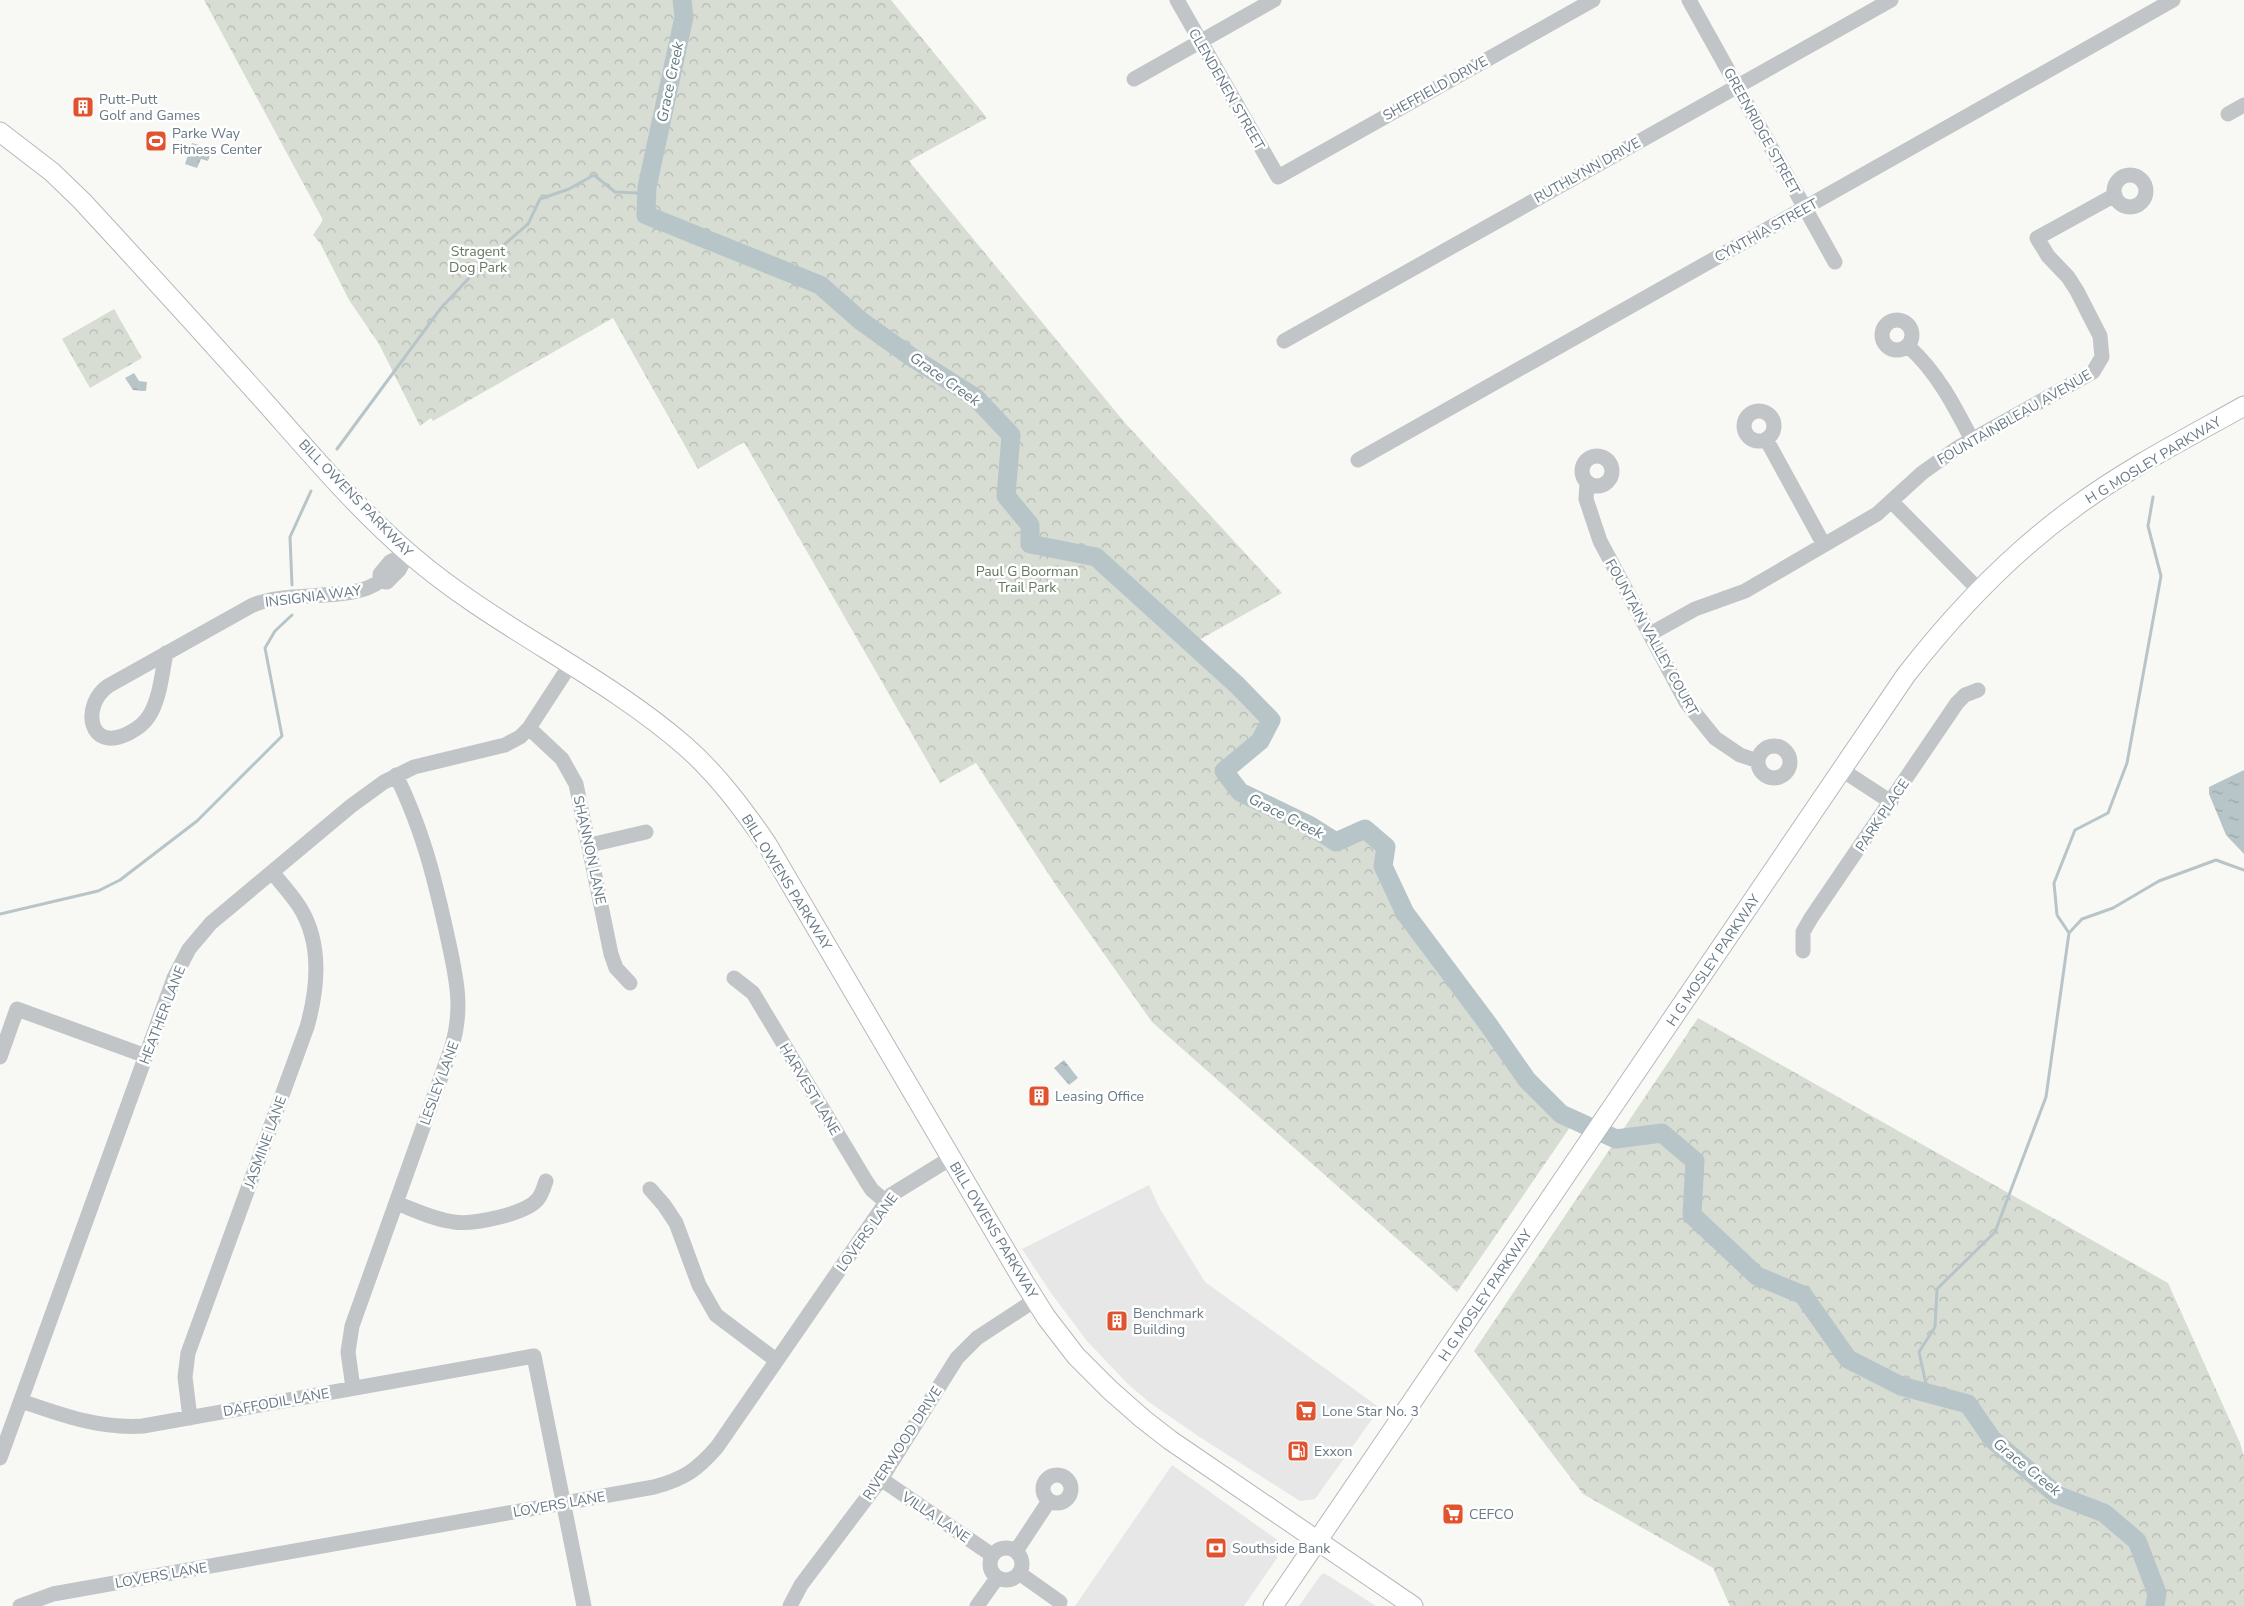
<svg xmlns="http://www.w3.org/2000/svg" width="2244" height="1606" viewBox="0 0 2244 1606" font-family="'Nunito Sans',sans-serif">
  <style>
    .built { fill: #e6e7e6 }
    .forest { fill: url(#forest-crowns) }
    .water { fill: url(#water-ripples) }
    .lines { fill: none; stroke-linecap: round; stroke-linejoin: round }
    .stream { stroke: #b8c5c8; stroke-width: 3 }
    .river { stroke: #b8c5c8; stroke-width: 19 }
    .major-casing { stroke: #b4b9bc; stroke-width: 21 }
    .minor { stroke: #c1c5c8; stroke-width: 15 }
    .major { stroke: #fff; stroke-width: 19 }
    .labels { text-anchor: middle; stroke-width: 5; stroke-linejoin: round; paint-order: stroke }
    .street-label { font-size: 14px; fill: #687985; stroke: #fff }
    .poi-label { font-size: 14px; fill: #687985; stroke: #fff; text-anchor: start }
    .park-label { font-size: 14px; fill: #667862; stroke: #fff }
    .water-label { font-size: 15px; font-style: italic; fill: #637a81; stroke: #fff }
  </style>
  <defs>
    <pattern id="forest-crowns" width="20" height="18" patternUnits="userSpaceOnUse" patternTransform="scale(1.25)"><rect width="20" height="18" fill="#d8ddd4"/><path d="M2 6a3 3 0 1 1 6 0M12 15a3 3 0 1 1 6 0" fill="none" stroke="#b3b8b2"/></pattern>
    <pattern id="water-ripples" width="26" height="14" patternUnits="userSpaceOnUse" patternTransform="scale(1.25)"><rect width="26" height="14" fill="#b8c5c8"/><path d="M2 4q2-2 4 0t4 0M15 11q2-2 4 0t4 0" fill="none" stroke="#99a5a8"/></pattern>
  </defs>
  <rect width="100%" height="100%" fill="#f8f8f5"/>
  <path class="built" d="M1149,1185l11,24 45,73 175,126 -65,91 -15,2 -102,-65 -49,-34 -21,-18 -41,-43 -36,-48 -29,-44z
    M1172,1465l107,76 -2,17 -33,48h-169z
    M1324,1573l52,33h-77l21,-30z"/>
  <path class="forest" d="M204,0h687l96,118 -78,43 217,263 156,169 -90,51 45,41 34,35 -11,21 -35,31 15,20 69,33 27,17 29,-13 21,18 -3,19 22,47 83,111 39,56 34,34 14,6 -118,172 -305,-270 -93,-132 -83,-127 -36,20 -196,-341 -46,27 -85,-151 -180,103 -2,-3 -11,8 -41,-82 -30,-44 -29,-57 -7,-8 10,-15z
    M114,309l28,49 -52,30 -28,-49z
    M1698,1018l470,265 72,160 4,13v150h-514l-17,-38 -130,-74 -109,-143z"/>
  <path class="water" d="M192,143l20,6 -4,12 -7,-2 -4,9 -12,-4z
    M134,373l5,8 8,1 -1,9 -13,-1 -8,-12z
    M2244,770v84l-18,-19 -17,-41v-7z
    M1064,1060l14,18 -9,7 -15,-17z"/>
  <g class="lines">
    <path class="stream" d="M337,449l104,-141 42,-45 45,-39 12,-25 29,-10 25,-14 21,17 22,1 10,11
      M292,585l-2,-48 21,-46
      M0,914l98,-23 22,-11 77,-59 85,-85 -17,-88 10,-17 17,-16
      M2069,933l13,-14 31,-11 46,-27 57,-21 28,10
      M1928,1393l-9,-41 16,-25 2,-38 58,-57 51,-135 23,-164 -12,-18 -3,-32 21,-53 33,-17 19,-50 34,-187 -13,-50 5,-29"/>
    <path class="river" d="M682,0l2,17 -37,170 -1,28 174,70 41,36 49,35 66,42 35,37 -5,61 24,29v19l66,13 141,128 34,35 -11,21 -36,30 16,21 69,33 27,17 29,-13 21,18 -3,19 22,47 83,111 39,56 34,34 55,25 46,-6 33,28 -3,54 65,61 46,19 45,64 53,27 67,18 24,35 65,56 47,18 33,28 20,52 -2,13"/>
    <g class="major-casing">
      <path id="major" d="M0,132l52,40 30,29c61,66 122,133 182,200 47,53 94,109 148,155 84,72 189,117 273,190 32,28 58,63 82,98l257,438 22,35 30,39 34,34 33,29 27,21 243,166
        M1273,1606l633,-931c49,-63 104,-121 169,-168 53,-39 112,-69 169,-101"/>
    </g>
    <path class="minor" d="M1177,0l101,177 315,-177
      M1689,0l146,262
      M1134,79l140,-79
      M2228,114l16,-9
      M2114 191a16 16 0 1 1 32 0a16 16 0 1 1-32 0Z
      M1882 335a15 15 0 1 1 30 0a15 15 0 1 1-30 0Z
      M1284,341l607,-341
      M1908,346c29,26 46,59 64,94
      M1744 426a15 15 0 1 1 30 0a15 15 0 1 1-30 0Z
      M1766,439l58,106
      M1582 471a15 15 0 1 1 30 0a15 15 0 1 1-30 0Z
      M1358,460l815,-460
      M1587,483l-1,16 14,42 86,161 29,36 25,17 18,6
      M1892,502l87,88
      M408,553l-9,17 -12,12 -7,-1v-7l10,-12z
      M1650,634l45,-25 50,-18 132,-77 45,-41 35,-25 136,-76 9,-15 -2,-21 -23,-45 -9,-14 -20,-21 -11,-18 78,-43
      M166,653c-4,20 -6,46 -17,63 -5,8 -12,13 -20,17 -41,21 -48,-28 -21,-47l143,-80c35,-17 102,-3 129,-25
      M529,728l33,31 14,25 35,170 5,14 14,15
      M1758 762a16 16 0 1 1 32 0a16 16 0 1 1-32 0Z
      M1842,770l49,32
      M590,845l56,-13
      M1803,951v-19l8,-14 146,-215 8,-8 13,-5
      M734,978l19,15 113,188 6,9 14,12
      M0,1057l17,-48 129,47
      M650,1189l14,16 12,18 23,62 17,30 60,45
      M396,1203c19,7 39,17 58,19 19,3 72,-8 84,-23 4,-5 6,-12 8,-18
      M353,1388l-5,-36 4,-26 99,-277c14,-43 4,-76 -5,-119 -13,-58 -24,-101 -50,-155
      M21,1401c41,14 78,28 122,25l391,-70 50,250
      M190,1418l-5,-41 3,-24 119,-326c11,-39 15,-85 -8,-121 -8,-12 -18,-23 -27,-34
      M0,1458l174,-480 15,-29 22,-26 140,-117 33,-24 30,-15 91,-22 15,-8 9,-9 41,-63
      M1043 1489a14 14 0 1 1 28 0a14 14 0 1 1-28 0Z
      M881,1479l111,76
      M990 1564a16 16 0 1 1 32 0a16 16 0 1 1-32 0Z
      M1016,1551l33,-50
      M1019,1573l41,29
      M20,1606l33,-12 601,-107c30,-8 43,-17 63,-40l174,-252 60,-37
      M790,1606l11,-21 80,-106 76,-121 20,-20 58,-38
      M977,1606l20,-28"/>
    <use href="#major" class="major"/>
  </g>
  <defs>
    <g id="building-square" transform="scale(1.125)"><rect x="-9" y="-9" width="18" height="18" rx="4" fill="#df532e" stroke="#fff"/><path d="M-4-6H4V6H1V3H-1V6H-4ZM-2.5-4.3h1.7v1.8h-1.7ZM.8-4.3h1.7v1.8H.8ZM-2.5-1h1.7V.8h-1.7ZM.8-1h1.7V.8H.8Z" fill="#fff"/></g>
    <g id="stadium-square" transform="scale(1.125)"><rect x="-9" y="-9" width="18" height="18" rx="4" fill="#df532e" stroke="#fff"/><path d="M0-5a6.5 5 0 1 0 0 10a6.5 5 0 1 0 0-10ZM-3.5-1.8h7v3.6h-7Z" fill="#fff"/></g>
    <g id="supermarket-square" transform="scale(1.125)"><rect x="-9" y="-9" width="18" height="18" rx="4" fill="#df532e" stroke="#fff"/><path d="M-6-5.5h2.5l.6 2H6L4.5 2H-2.5L-4.4-4H-6ZM-1.5 3.2a1.3 1.3 0 1 0 .1 0ZM3 3.2a1.3 1.3 0 1 0 .1 0Z" fill="#fff"/></g>
    <g id="fuel-square" transform="scale(1.125)"><rect x="-9" y="-9" width="18" height="18" rx="4" fill="#df532e" stroke="#fff"/><path d="M-5.5-6h7V0h2V4h1.3V-2.5L3-4.5l.8-.8L6-3V5H2.5V1h-1V6h-7ZM-4.2-4.7v3.2H.2V-4.7Z" fill="#fff"/></g>
    <g id="bank-square" transform="scale(1.125)"><rect x="-9" y="-9" width="18" height="18" rx="4" fill="#df532e" stroke="#fff"/><path d="M-6-4H6V4H-6ZM0-2.3a2.3 2.3 0 1 0 0 4.6a2.3 2.3 0 1 0 0-4.6Z" fill="#fff"/></g>
  </defs>
  <g fill-rule="evenodd">
    <use href="#building-square" x="83" y="107"/>
    <use href="#stadium-square" x="156" y="141"/>
    <use href="#building-square" x="1039" y="1096"/>
    <use href="#building-square" x="1117" y="1321"/>
    <use href="#supermarket-square" x="1306" y="1411"/>
    <use href="#fuel-square" x="1298" y="1451"/>
    <use href="#supermarket-square" x="1453" y="1514"/>
    <use href="#bank-square" x="1216" y="1548"/>
  </g>
  <g class="labels">
    <g class="street-label">
      <text transform="translate(1435 88) rotate(-29)" y="5">SHEFFIELD DRIVE</text>
      <text transform="translate(1227 89) rotate(60)" y="5">CLENDENEN STREET</text>
      <text transform="translate(1762 131) rotate(61)" y="5">GREENRIDGE STREET</text>
      <text transform="translate(1587 170) rotate(-29)" y="5">RUTHLYNN DRIVE</text>
      <text transform="translate(1766 230) rotate(-29)" y="5">CYNTHIA STREET</text>
      <text transform="translate(2014 417) rotate(-30)" y="5">FOUNTAINBLEAU AVENUE</text>
      <text transform="translate(2153 460) rotate(-31)" y="5">H G MOSLEY PARKWAY</text>
      <text transform="translate(356 498) rotate(46)" y="5">BILL OWENS PARKWAY</text>
      <text transform="translate(313 596) rotate(-7)" y="5">INSIGNIA WAY</text>
      <text transform="translate(1652 637) rotate(61)" y="5">FOUNTAIN VALLEY COURT</text>
      <text transform="translate(1882 815) rotate(-56)" y="5">PARK PLACE</text>
      <text transform="translate(590 850) rotate(78)" y="5">SHANNON LANE</text>
      <text transform="translate(787 882) rotate(58)" y="5">BILL OWENS PARKWAY</text>
      <text transform="translate(1713 960) rotate(-56)" y="5">H G MOSLEY PARKWAY</text>
      <text transform="translate(162 1015) rotate(-69)" y="5">HEATHER LANE</text>
      <text transform="translate(439 1083) rotate(-70)" y="5">LESLEY LANE</text>
      <text transform="translate(810 1089) rotate(59)" y="5">HARVEST LANE</text>
      <text transform="translate(265 1142) rotate(-70)" y="5">JASMINE LANE</text>
      <text transform="translate(994 1230) rotate(59)" y="5">BILL OWENS PARKWAY</text>
      <text transform="translate(867 1232) rotate(-54)" y="5">LOVERS LANE</text>
      <text transform="translate(1485 1295) rotate(-56)" y="5">H G MOSLEY PARKWAY</text>
      <text transform="translate(276 1402) rotate(-10)" y="5">DAFFODIL LANE</text>
      <text transform="translate(902 1443) rotate(-57)" y="5">RIVERWOOD DRIVE</text>
      <text transform="translate(559 1504) rotate(-10)" y="5">LOVERS LANE</text>
      <text transform="translate(936 1517) rotate(34)" y="5">VILLA LANE</text>
      <text transform="translate(161 1575) rotate(-10)" y="5">LOVERS LANE</text>
    </g>
    <g class="poi-label">
      <text x="99" y="104">Putt-Putt<tspan x="99" dy="16">Golf and Games</tspan></text>
      <text x="172" y="138">Parke Way<tspan x="172" dy="16">Fitness Center</tspan></text>
      <text x="1055" y="1101">Leasing Office</text>
      <text x="1133" y="1318">Benchmark<tspan x="1133" dy="16">Building</tspan></text>
      <text x="1322" y="1416">Lone Star No. 3</text>
      <text x="1314" y="1456">Exxon</text>
      <text x="1469" y="1519">CEFCO</text>
      <text x="1232" y="1553">Southside Bank</text>
    </g>
    <g class="park-label">
      <text x="478" y="256">Stragent<tspan x="478" dy="16">Dog Park</tspan></text>
      <text x="1027" y="576">Paul G Boorman<tspan x="1027" dy="16">Trail Park</tspan></text>
    </g>
    <g class="water-label">
      <text transform="translate(670 82) rotate(-78)" y="5">Grace Creek</text>
      <text transform="translate(945 379) rotate(35)" y="5">Grace Creek</text>
      <text transform="translate(1286 816) rotate(27)" y="5">Grace Creek</text>
      <text transform="translate(2027 1467) rotate(39)" y="5">Grace Creek</text>
    </g>
  </g>
</svg>
